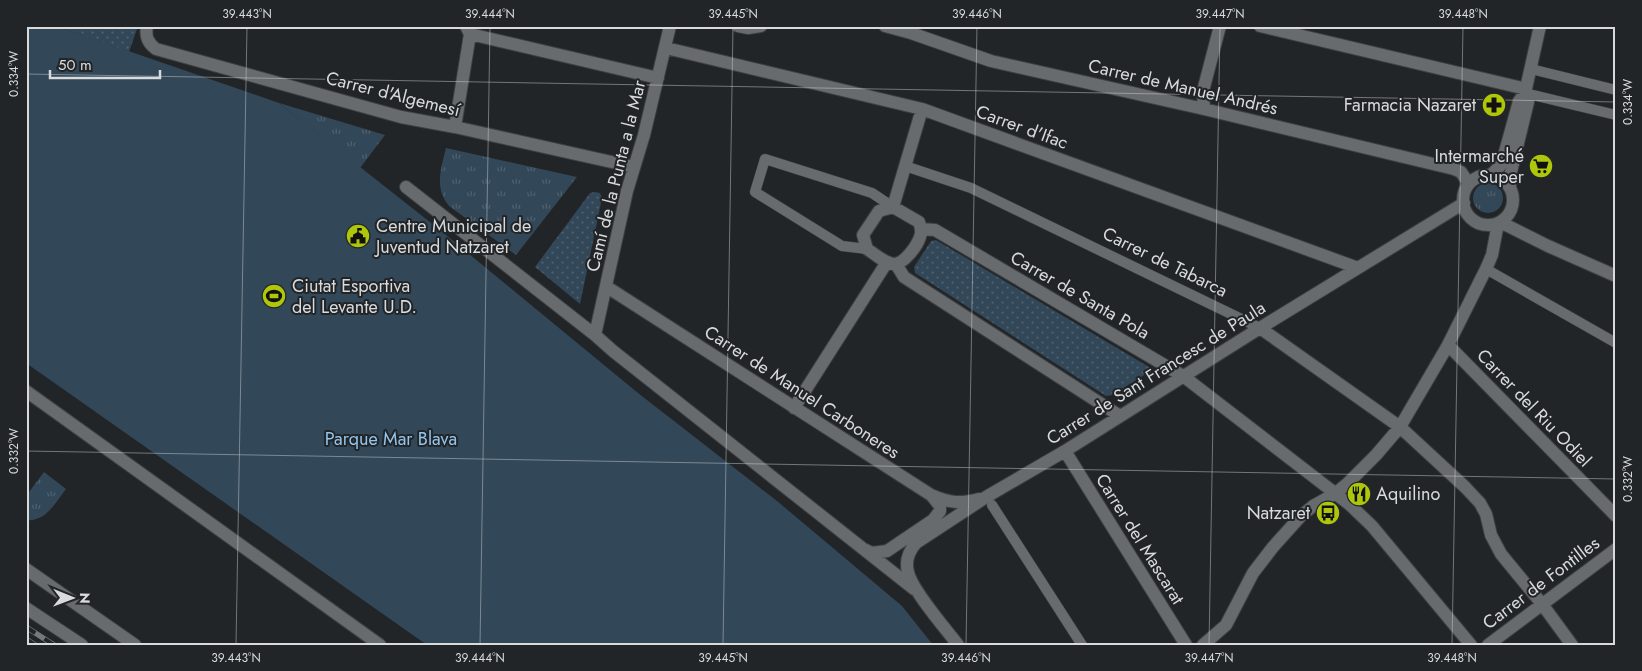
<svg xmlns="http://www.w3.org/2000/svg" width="1642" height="671" viewBox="0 0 1642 671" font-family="Jost,sans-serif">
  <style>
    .grass { fill: url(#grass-tufts) }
    .park { fill: url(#park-dots) }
    .pitch { fill: #324758 }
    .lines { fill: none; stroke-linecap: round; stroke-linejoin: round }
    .pedestrian-casing { stroke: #3d3f41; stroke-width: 11 }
    .minor-casing { stroke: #3d3f41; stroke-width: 14 }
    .pedestrian { stroke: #686b6d; stroke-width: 10 }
    .minor { stroke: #686b6d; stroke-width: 12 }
    .rail-casing { stroke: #76797b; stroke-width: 5.5 }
    .rail { stroke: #222527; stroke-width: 4; stroke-dasharray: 11; stroke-linecap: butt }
    .ticks { fill: none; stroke: #d8dadc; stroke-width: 1; stroke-opacity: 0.45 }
    .labels { text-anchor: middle; stroke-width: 4; stroke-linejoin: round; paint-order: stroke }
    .street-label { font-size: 18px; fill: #d8dadc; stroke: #222527 }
    .poi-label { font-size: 18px; fill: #d8dadc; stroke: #222527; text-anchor: end }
    .park-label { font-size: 18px; fill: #93c5ed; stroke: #222527 }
    .neatline { fill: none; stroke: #d8dadc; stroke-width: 2 }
    .ticks-label { font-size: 12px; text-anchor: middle; fill: #d8dadc }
  </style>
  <defs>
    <pattern id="grass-tufts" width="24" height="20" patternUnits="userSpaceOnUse" patternTransform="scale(1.25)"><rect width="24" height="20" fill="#324758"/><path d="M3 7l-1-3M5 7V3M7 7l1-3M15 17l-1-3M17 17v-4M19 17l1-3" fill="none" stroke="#4f616f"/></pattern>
    <pattern id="park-dots" width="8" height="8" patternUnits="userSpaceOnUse" patternTransform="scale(1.25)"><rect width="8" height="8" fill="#324758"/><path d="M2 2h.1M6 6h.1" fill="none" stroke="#4f616f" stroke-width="1.8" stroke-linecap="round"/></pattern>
  </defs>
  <rect width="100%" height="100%" fill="#222527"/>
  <path class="grass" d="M279,103l106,32 -25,33z
    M446,148l131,29 -61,78 -67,-49c-15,-18 -8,-37 -3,-58z
    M1473 198a15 15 0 1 1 30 0a15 15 0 1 1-30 0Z
    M44,472l22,17c-11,14 -20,33 -40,31v-24z"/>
  <path class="park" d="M56,26h82l-9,26z
    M595,192l5,1 2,5 -22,106 -45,-37 55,-74z
    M936,240l213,127v5l-37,23 -6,1 -191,-123 -1,-6 17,-26z"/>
  <path class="pitch" d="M26,26h30l223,77 161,127 198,163 139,108 125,105 31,39h-506l-401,-282z"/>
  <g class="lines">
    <g class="pedestrian-casing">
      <path id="pedestrian" d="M1531,69l85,21
        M1525,93l91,22
        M905,166l66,22 289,140
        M867,249l-25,-3 -87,-54 10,-33 107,34 21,14
        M1486,269l130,74
        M992,505l90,140"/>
    </g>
    <g class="minor-casing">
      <path id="minor" d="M147,26c-2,11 1,17 9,23l245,68 54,10 179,40
        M738,26l10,2 13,-2
        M885,26l26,7 80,28 213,48 250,60 7,3 8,12
        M1260,26l266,63
        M470,34l188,44
        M666,48l256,61 436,159
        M1204,109l-1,-18 17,-65
        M455,127l15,-93 -4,-8
        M1492,174l8,-8 3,-7 16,-58 6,-8 15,-67
        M1463 200a25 25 0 1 1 50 0a25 25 0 1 1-50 0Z
        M1510,186v-10l18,-74 -3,-9
        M406,187l189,148 18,16 301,238
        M893,207l26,15c2,5 3,10 1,15 -3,9 -16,27 -26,27 -10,-1 -19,-10 -27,-15l-4,-14 16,-24z
        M893,207l29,-98
        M1500,222l48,24 68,30
        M921,229l14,1 248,146 166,128 23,22 99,119
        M896,264l8,13 216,139
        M607,287l324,208c18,8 30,9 48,4
        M1260,328l140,99 65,60 15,16 6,11 5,21 10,19 41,50 30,41
        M595,335l32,-144 17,-56 26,-109
        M1448,345l168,171
        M26,391l354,254
        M794,408l93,-146
        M1065,451l121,194
        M866,550l6,3 15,-2 46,-31 7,-9v-5l-8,-10
        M26,569l109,76
        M26,608l56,37
        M958,645c-13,-17 -46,-55 -50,-73 -3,-11 1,-21 8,-29l70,-46 79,-46 195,-123 204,-125
        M1203,645l23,-20 27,-52 20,-26 27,-30 13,-11 23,-13 11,-9 29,-29 24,-28 48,-82 38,-76 6,-14 6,-32
        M1488,645l128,-96"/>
    </g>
    <use href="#pedestrian" class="pedestrian"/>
    <use href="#minor" class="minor"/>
    <g class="rail-casing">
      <path id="rail" d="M26,627l28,18
        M26,639l9,6"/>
    </g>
    <use href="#rail" class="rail"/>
  </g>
  <path class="ticks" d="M26,74l1590,28M26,451l1590,28M236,645l11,-619M480,645l10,-619M723,645l10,-619M966,645l11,-619M1209,645l11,-619M1452,645l11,-619"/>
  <defs>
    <g id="pharmacy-disc" transform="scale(1.25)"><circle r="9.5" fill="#aec60b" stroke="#222527"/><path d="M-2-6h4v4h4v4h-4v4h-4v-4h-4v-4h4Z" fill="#111"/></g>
    <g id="supermarket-disc" transform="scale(1.25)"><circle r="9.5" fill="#aec60b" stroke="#222527"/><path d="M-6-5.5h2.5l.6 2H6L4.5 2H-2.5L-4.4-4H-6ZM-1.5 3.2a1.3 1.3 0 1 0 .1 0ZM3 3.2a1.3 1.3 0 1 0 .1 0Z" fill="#111"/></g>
    <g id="civic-disc" transform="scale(1.25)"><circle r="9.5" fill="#aec60b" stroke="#222527"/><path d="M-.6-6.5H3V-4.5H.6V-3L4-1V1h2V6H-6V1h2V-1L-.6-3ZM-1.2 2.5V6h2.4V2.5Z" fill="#111"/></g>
    <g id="stadium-disc" transform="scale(1.25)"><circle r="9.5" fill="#aec60b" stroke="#222527"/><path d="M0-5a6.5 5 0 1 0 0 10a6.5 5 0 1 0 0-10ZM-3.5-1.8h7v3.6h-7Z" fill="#111"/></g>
    <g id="restaurant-disc" transform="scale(1.25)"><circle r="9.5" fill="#aec60b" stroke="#222527"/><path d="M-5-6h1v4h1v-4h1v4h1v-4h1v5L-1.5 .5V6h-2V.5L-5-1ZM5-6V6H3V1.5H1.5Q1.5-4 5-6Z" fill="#111"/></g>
    <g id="bus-disc" transform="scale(1.25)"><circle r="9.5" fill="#aec60b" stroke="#222527"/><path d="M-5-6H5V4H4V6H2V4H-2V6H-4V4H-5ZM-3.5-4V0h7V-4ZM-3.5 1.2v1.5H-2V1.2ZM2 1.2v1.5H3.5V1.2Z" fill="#111"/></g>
  </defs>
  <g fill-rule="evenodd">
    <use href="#pharmacy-disc" x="1494" y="105"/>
    <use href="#supermarket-disc" x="1541" y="166"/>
    <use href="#civic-disc" x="358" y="236"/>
    <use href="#stadium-disc" x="274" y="296"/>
    <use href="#restaurant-disc" x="1359" y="494"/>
    <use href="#bus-disc" x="1328" y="513"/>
  </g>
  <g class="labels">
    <g class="street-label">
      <text transform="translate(1183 87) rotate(13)" y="6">Carrer de Manuel Andrés</text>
      <text transform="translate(393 94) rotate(14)" y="6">Carrer d'Algemesí</text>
      <text transform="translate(1022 127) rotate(20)" y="6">Carrer d'Ifac</text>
      <text transform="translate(616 176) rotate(-76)" y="6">Camí de la Punta a la Mar</text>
      <text transform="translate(1165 262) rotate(26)" y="6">Carrer de Tabarca</text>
      <text transform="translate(1080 295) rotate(30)" y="6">Carrer de Santa Pola</text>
      <text transform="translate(1156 373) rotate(-32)" y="6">Carrer de Sant Francesc de Paula</text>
      <text transform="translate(802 392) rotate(33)" y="6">Carrer de Manuel Carboneres</text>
      <text transform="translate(1534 408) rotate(46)" y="6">Carrer del Riu Odiel</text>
      <text transform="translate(1140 539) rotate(58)" y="6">Carrer del Mascarat</text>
      <text transform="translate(1541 583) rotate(-37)" y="6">Carrer de Fontilles</text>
    </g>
    <g class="poi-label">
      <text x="1476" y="111">Farmacia Nazaret</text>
      <text x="1524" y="162">Intermarché<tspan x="1524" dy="21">Super</tspan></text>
      <text x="376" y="232" text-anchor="start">Centre Municipal de<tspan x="376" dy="21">Juventud Natzaret</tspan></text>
      <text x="292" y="292" text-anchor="start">Ciutat Esportiva<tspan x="292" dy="21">del Levante U.D.</tspan></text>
      <text x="1376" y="500" text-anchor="start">Aquilino</text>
      <text x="1310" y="519">Natzaret</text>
    </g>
    <g class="park-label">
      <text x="391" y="445">Parque Mar Blava</text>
    </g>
  </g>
  <rect width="1642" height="671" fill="none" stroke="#222527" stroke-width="55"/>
  <g transform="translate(72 598) rotate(91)" stroke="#222527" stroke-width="4" paint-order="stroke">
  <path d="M0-4L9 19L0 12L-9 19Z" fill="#d8dadc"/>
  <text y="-8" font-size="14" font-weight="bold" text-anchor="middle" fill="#d8dadc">N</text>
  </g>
  <path d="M50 70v8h110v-8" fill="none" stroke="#d8dadc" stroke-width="2.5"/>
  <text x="58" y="70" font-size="15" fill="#d8dadc" stroke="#222527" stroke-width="4" paint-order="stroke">50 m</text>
  <rect x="28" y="28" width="1586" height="616" class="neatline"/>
  <g class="ticks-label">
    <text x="247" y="18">39.443°N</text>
    <text x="490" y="18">39.444°N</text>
    <text x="733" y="18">39.445°N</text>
    <text x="977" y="18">39.446°N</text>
    <text x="1220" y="18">39.447°N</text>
    <text x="1463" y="18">39.448°N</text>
    <text transform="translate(14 74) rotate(-90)" y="4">0.334°W</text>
    <text transform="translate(1628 102) rotate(-90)" y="4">0.334°W</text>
    <text transform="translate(14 451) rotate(-90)" y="4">0.332°W</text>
    <text transform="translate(1628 479) rotate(-90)" y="4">0.332°W</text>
    <text x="236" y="662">39.443°N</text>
    <text x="480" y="662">39.444°N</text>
    <text x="723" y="662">39.445°N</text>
    <text x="966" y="662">39.446°N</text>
    <text x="1209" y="662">39.447°N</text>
    <text x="1452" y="662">39.448°N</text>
  </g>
</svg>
